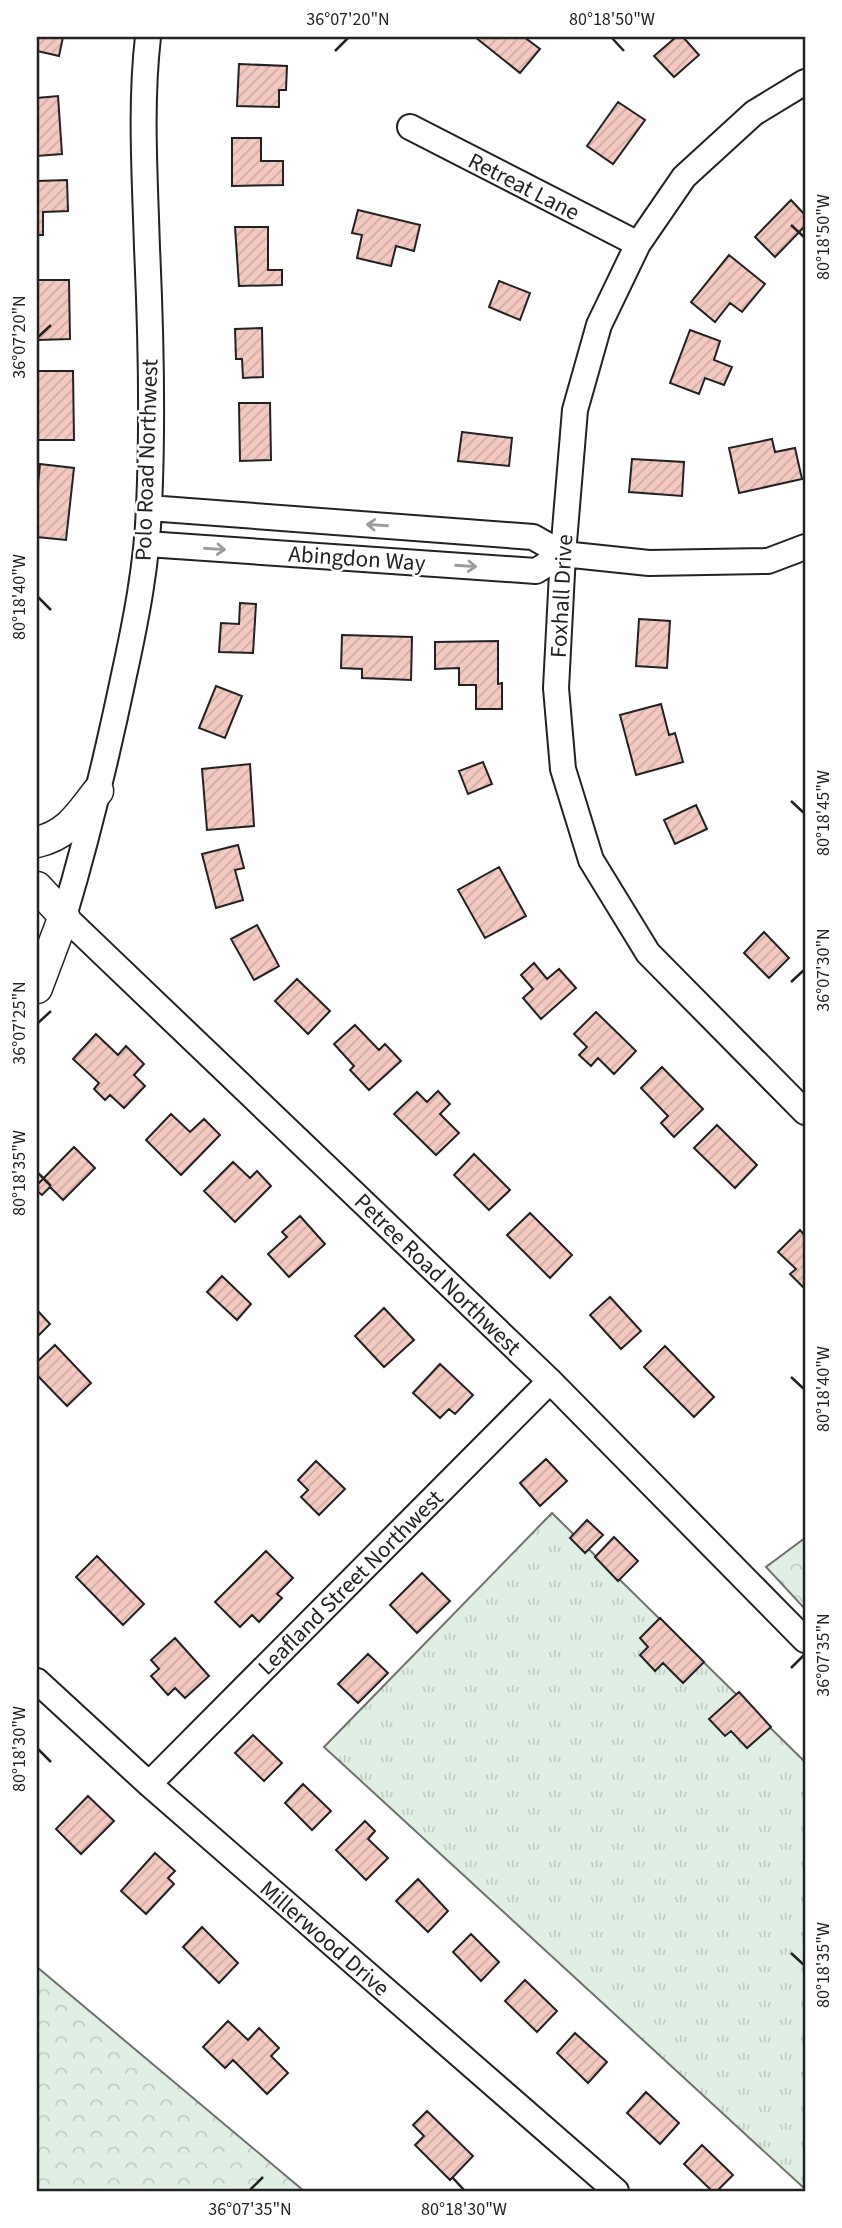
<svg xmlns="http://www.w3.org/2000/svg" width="842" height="2228" viewBox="0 0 842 2228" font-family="'Source Sans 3',sans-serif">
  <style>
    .grass { fill: url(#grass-tufts); stroke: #6f6f6f; stroke-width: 2 }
    .forest { fill: url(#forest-crowns); stroke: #6f6f6f; stroke-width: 2 }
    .building { fill: url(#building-hatch); stroke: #222; stroke-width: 2 }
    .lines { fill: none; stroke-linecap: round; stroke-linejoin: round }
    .minor-casing { stroke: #222; stroke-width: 28 }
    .major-casing { stroke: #222; stroke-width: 33 }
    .minor { stroke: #fff; stroke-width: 24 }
    .major { stroke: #fff; stroke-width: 30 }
    .oneway { stroke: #9c9c9c }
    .ticks { fill: none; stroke: #222; stroke-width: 2.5 }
    .labels { text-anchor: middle; stroke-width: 5; stroke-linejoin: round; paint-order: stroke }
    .street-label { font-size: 23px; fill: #222; stroke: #fff }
    .neatline { fill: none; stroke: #222; stroke-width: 2.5 }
    .ticks-label { font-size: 18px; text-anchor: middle; fill: #222 }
  </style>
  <defs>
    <pattern id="grass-tufts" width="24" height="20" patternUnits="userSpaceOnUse" patternTransform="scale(1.75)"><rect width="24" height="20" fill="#e0efe3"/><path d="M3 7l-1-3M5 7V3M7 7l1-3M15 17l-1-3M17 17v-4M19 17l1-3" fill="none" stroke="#c0cdc2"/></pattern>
    <pattern id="forest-crowns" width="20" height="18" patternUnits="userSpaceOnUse" patternTransform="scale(1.75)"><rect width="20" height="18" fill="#e0efe3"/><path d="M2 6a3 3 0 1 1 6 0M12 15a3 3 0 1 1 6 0" fill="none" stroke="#c0cdc2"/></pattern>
    <pattern id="building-hatch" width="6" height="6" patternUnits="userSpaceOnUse" patternTransform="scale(1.75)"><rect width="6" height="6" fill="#f3c9c0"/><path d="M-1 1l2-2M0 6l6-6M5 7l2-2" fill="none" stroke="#d0aca5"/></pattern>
  </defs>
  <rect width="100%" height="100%" fill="#fff"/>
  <path class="grass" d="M552,1513l253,249v427l-481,-442z"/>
  <path class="forest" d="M805,1538v71l-39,-42z
    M37,1967l267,224h-267z"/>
  <path class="building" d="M37,37h26l-4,19 -22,-5z
    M475,37h49l16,12 -20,24z
    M676,37h7l16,18 -25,22 -20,-21z
    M239,64l48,2 -1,24h-7v17l-42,-1z
    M58,96l4,58 -25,2v-58z
    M618,102l27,18 -32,44 -26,-18z
    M232,138h29v23h22v24l-51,1z
    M67,180l1,31 -25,1v23h-6v-54z
    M791,200l14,15v11l-30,31 -20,-20z
    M358,210l62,15 -6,26 -18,-5 -5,20 -34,-8 5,-23 -10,-2z
    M235,227h33v43h14v15l-43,1z
    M729,255l36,29 -23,28 -12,-9 -15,19 -24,-20z
    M37,280h32l1,59 -32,1z
    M499,281l31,12 -10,27 -31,-13z
    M262,328l1,49 -20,1 -1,-19h-6l-1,-30z
    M690,330l30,11 -6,19 18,7 -8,18 -19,-7 -6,16 -29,-11z
    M37,371h36l1,69h-37z
    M239,403h31l1,57 -31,1z
    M462,432l50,6 -3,28 -51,-5z
    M772,439l3,13 20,-4 7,31 -63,14 -10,-45z
    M632,459l52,3 -2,34 -53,-4z
    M40,464l34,4 -8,72 -29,-3v-42z
    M240,603l16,1 -3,49 -34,-1 2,-29 18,1z
    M639,619l31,2 -3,47 -31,-2z
    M342,635l70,2 -1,43 -49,-2v-9l-21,-1z
    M498,641v43l4,-1v26h-26v-24h-17v-17l-24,1v-27z
    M216,686l26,10 -17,42 -26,-10z
    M661,704l8,31 6,-2 8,29 -47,13 -16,-60z
    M483,762l9,22 -24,10 -9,-23z
    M250,764l4,62 -47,4 -5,-61z
    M696,805l11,24 -32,15 -11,-24z
    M238,845l6,23 -9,2 8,30 -27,8 -14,-54z
    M499,867l27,49 -41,22 -27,-48z
    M257,925l22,41 -25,14 -23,-41z
    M764,932l25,26 -20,20 -25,-25z
    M534,963l13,16 12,-10 17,19 -35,31 -18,-21 10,-9 -12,-14z
    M297,979l33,32 -22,23 -33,-33z
    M596,1012l40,39 -22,23 -16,-16 -7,8 -12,-11 8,-8 -13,-13z
    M355,1025l24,25 6,-6 16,17 -32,29 -19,-20 4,-4 -20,-22z
    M96,1034l22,21 8,-9 18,18 -10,11 11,11 -21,22 -14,-13 -5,5 -11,-11 5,-6 -26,-24z
    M662,1067l41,42 -29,28 -13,-14 7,-7 -27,-28z
    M438,1091l12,13 -10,10 19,19 -23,22 -42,-41 23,-22 10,10z
    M171,1114l19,18 14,-13 16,16 -39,40 -35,-35z
    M717,1125l40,40 -22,23 -41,-40z
    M74,1147l21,21 -32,32 -13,-13 -8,8 -5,-4v-6z
    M474,1154l36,36 -21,20 -35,-35z
    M233,1162l17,16 7,-7 14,15 -36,36 -31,-31z
    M530,1213l42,42 -22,23 -43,-43z
    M300,1216l25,28 -36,33 -21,-23 19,-17 -5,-5z
    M800,1230l5,6v53l-15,-15 6,-5 -18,-17z
    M222,1276l29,28 -14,16 -30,-28z
    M610,1297l31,34 -20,18 -31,-34z
    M384,1308l30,32 -30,27 -29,-31z
    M37,1310l13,14 -13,13z
    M55,1345l36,38 -24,23 -30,-31v-13z
    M665,1346l49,51 -20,20 -50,-50z
    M440,1364l33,31 -18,19 -6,-5 -9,9 -27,-25z
    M546,1459l21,22 -27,25 -20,-23z
    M316,1461l29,28 -26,26 -18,-18 7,-7 -10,-10z
    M587,1520l16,15 -18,18 -15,-15z
    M614,1537l24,24 -20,20 -23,-24z
    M266,1551l27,27 -16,16 5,4 -23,24 -7,-7 -12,12 -25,-25z
    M97,1556l47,48 -21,21 -47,-48z
    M422,1573l28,28 -33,32 -27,-28z
    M660,1618l44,44 -21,21 -20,-20 -8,8 -15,-16 8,-8 -8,-9z
    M175,1638l34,38 -24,22 -10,-10 -7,7 -17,-19 8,-7 -8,-9z
    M368,1654l20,19 -30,30 -20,-19z
    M739,1692l32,35 -24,21 -16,-17 -6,5 -16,-17z
    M253,1735l29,28 -18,18 -29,-28z
    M303,1784l28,27 -19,19 -27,-27z
    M88,1796l26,25 -33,33 -25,-25z
    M365,1821l10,10 -7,8 20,19 -22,22 -30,-30z
    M155,1853l20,18 -7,7 6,6 -28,30 -25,-23z
    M418,1879l30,32 -20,21 -32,-31z
    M202,1927l36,36 -19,20 -36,-36z
    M471,1934l28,28 -18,19 -28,-29z
    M525,1980l32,31 -20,21 -32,-31z
    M228,2021l20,19 11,-12 20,20 -8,8 17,17 -21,21 -34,-34 -8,8 -22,-21z
    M575,2033l32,29 -19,21 -31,-30z
    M646,2092l33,31 -19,21 -33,-31z
    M427,2111l46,45 -23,24 -35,-35 9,-9 -11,-11z
    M702,2145l31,30 -16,16h-5l-28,-27z"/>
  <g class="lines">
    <g class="minor-casing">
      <path id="minor" d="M148,37c-8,69 -3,141 -1,211 4,86 6,173 2,259 -2,57 -13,113 -25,168 -17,81 -36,161 -60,241l486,465 255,259
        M805,82l-51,31 -70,64 -46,67 -39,81 -24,85 -12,144 -7,134 7,81 28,91 57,93 157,159
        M410,127l228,117
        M149,508l384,29 30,17 86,9 119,-2 37,-14
        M147,544l389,27 27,-17
        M37,1681l112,103 467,407
        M149,1784l401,-403"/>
    </g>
    <g class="major-casing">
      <path id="major" d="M37,842c31,-7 42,-27 61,-51
        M37,887l27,29 -27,72"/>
    </g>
    <use href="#minor" class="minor"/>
    <use href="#major" class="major"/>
  </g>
  <defs><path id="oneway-shaft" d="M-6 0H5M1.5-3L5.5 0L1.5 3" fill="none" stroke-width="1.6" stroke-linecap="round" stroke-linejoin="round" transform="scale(1.75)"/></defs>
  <g class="oneway">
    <use href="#oneway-shaft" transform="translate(377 525) rotate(-176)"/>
    <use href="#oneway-shaft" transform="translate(215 549) rotate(4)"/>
    <use href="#oneway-shaft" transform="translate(466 566) rotate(4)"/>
  </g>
  <path class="ticks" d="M612,38l12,13M335,51l13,-13M791,225l13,12M38,337l13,-12M38,597l13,13M791,801l13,12M791,982l13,-12M38,1023l13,-12M38,1173l13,13M791,1377l13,12M791,1668l13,-13M38,1749l13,13M791,1953l13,12M452,2177l12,13M250,2190l13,-13"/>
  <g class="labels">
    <g class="street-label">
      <text transform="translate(524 186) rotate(27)" y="8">Retreat Lane</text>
      <text transform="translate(146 460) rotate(-88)" y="8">Polo Road Northwest</text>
      <text transform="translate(357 558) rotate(4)" y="8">Abingdon Way</text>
      <text transform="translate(561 596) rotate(-87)" y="8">Foxhall Drive</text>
      <text transform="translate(438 1274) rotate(44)" y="8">Petree Road Northwest</text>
      <text transform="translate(350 1582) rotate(-45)" y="8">Leafland Street Northwest</text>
      <text transform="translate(325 1938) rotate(41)" y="8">Millerwood Drive</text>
    </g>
  </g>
  <rect width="842" height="2228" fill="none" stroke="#ffffff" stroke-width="77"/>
  <rect x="38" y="38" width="766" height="2152" class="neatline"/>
  <g class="ticks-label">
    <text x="348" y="25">36°07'20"N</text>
    <text x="612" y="25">80°18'50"W</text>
    <text transform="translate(823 237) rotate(-90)" y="6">80°18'50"W</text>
    <text transform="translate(19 337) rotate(-90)" y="6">36°07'20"N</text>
    <text transform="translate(19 597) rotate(-90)" y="6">80°18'40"W</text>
    <text transform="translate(823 813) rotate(-90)" y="6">80°18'45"W</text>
    <text transform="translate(823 970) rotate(-90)" y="6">36°07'30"N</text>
    <text transform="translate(19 1023) rotate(-90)" y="6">36°07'25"N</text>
    <text transform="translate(19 1173) rotate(-90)" y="6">80°18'35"W</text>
    <text transform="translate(823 1389) rotate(-90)" y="6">80°18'40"W</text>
    <text transform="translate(823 1655) rotate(-90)" y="6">36°07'35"N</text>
    <text transform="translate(19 1749) rotate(-90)" y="6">80°18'30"W</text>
    <text transform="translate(823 1965) rotate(-90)" y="6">80°18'35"W</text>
    <text x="250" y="2215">36°07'35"N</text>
    <text x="464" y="2215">80°18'30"W</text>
  </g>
</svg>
